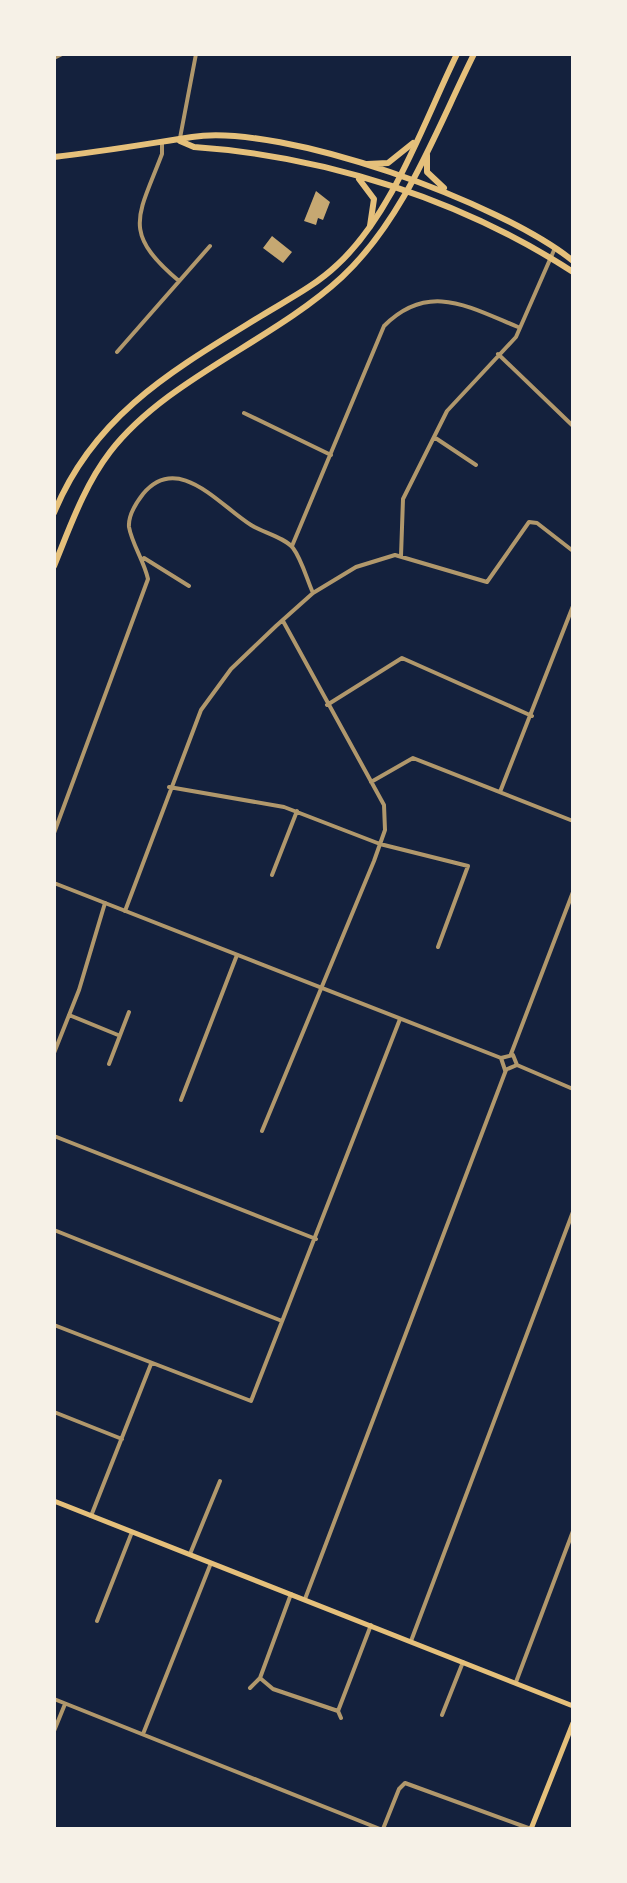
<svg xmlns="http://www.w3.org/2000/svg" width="627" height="1883" viewBox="0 0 627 1883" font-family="Inter,sans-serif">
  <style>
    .building { fill: #c6a872 }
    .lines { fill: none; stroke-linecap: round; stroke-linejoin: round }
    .minor { stroke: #b1986c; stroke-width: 4 }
    .tertiary { stroke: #b1986c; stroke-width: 4 }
    .secondary { stroke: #e5c07b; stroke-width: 5 }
    .primary { stroke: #e5c07b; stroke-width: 6 }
    .trunk { stroke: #e5c07b; stroke-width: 6 }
  </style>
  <rect width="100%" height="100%" fill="#14213d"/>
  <path class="building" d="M316,191l14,11 -7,18 -5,-2 -2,7 -12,-4z
    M272,236l20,16 -9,11 -20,-15z"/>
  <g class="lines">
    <path class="minor" d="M54,58l8,-4
      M180,138l16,-84
      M162,143v11c-24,63 -41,78 17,127
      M117,352l93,-106
      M498,354l75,72
      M244,413l87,42
      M434,437l42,28
      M292,546l92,-220c44,-44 83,-20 134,1
      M401,556l2,-57 44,-88 69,-74 39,-89
      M144,558l45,28
      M327,705l75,-47 130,58
      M371,782l42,-24 160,63
      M169,787l115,20 96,37 88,22 -30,81
      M500,792l73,-186
      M54,833l94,-254c-4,-18 -16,-35 -19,-52 -1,-12 7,-24 14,-33 35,-42 76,11 108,31 11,7 35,13 42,23 9,12 14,32 20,45
      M272,875l25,-64
      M125,911l76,-201 30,-41 45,-43 37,-33 43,-26 39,-12 92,27 42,-60 8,1 36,28
      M69,1015l49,20
      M54,1053l25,-63 26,-87
      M511,1054l62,-162
      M109,1064l20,-52
      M181,1100l56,-145
      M262,1131l112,-270 11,-31 -1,-25 -101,-184
      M54,1136l262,103
      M54,1230l228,91
      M54,1325l197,76 149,-382
      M54,1412l68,27
      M91,1516l60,-152
      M190,1554l30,-73
      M305,1599l201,-529
      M97,1621l35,-89
      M411,1641l162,-429
      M260,1678l13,11 65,22
      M516,1682l57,-151
      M250,1688l10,-10 31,-84
      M54,1699l326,130
      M442,1715l21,-53
      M341,1718l-3,-7 33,-86
      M54,1731l11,-27
      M143,1734l68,-171
      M112,1829h19
      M383,1829l16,-40 6,-6 126,46"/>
    <path class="tertiary" d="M54,883l447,175
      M501,1058l4,12 12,-5
      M501,1058l12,-3 4,10
      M517,1065l56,24"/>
    <path class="secondary" d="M54,1501l519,205
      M531,1829l42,-106"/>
    <path class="primary" d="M180,141l14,6c132,9 268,53 379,125
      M427,155v17l17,16
      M54,157c46,-5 92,-13 138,-20 91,-14 310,66 381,124
      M367,164l21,-1 25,-20
      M359,179l15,20 -4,27"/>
    <path class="trunk" d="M54,513c40,-99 121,-144 207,-197 26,-16 54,-30 76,-51 56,-51 87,-144 120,-211
      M54,566c16,-39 30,-80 56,-114 56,-73 163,-111 232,-175 63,-59 94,-147 132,-223"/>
  </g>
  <rect width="627" height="1883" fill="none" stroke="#f6f1e7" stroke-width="112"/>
</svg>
